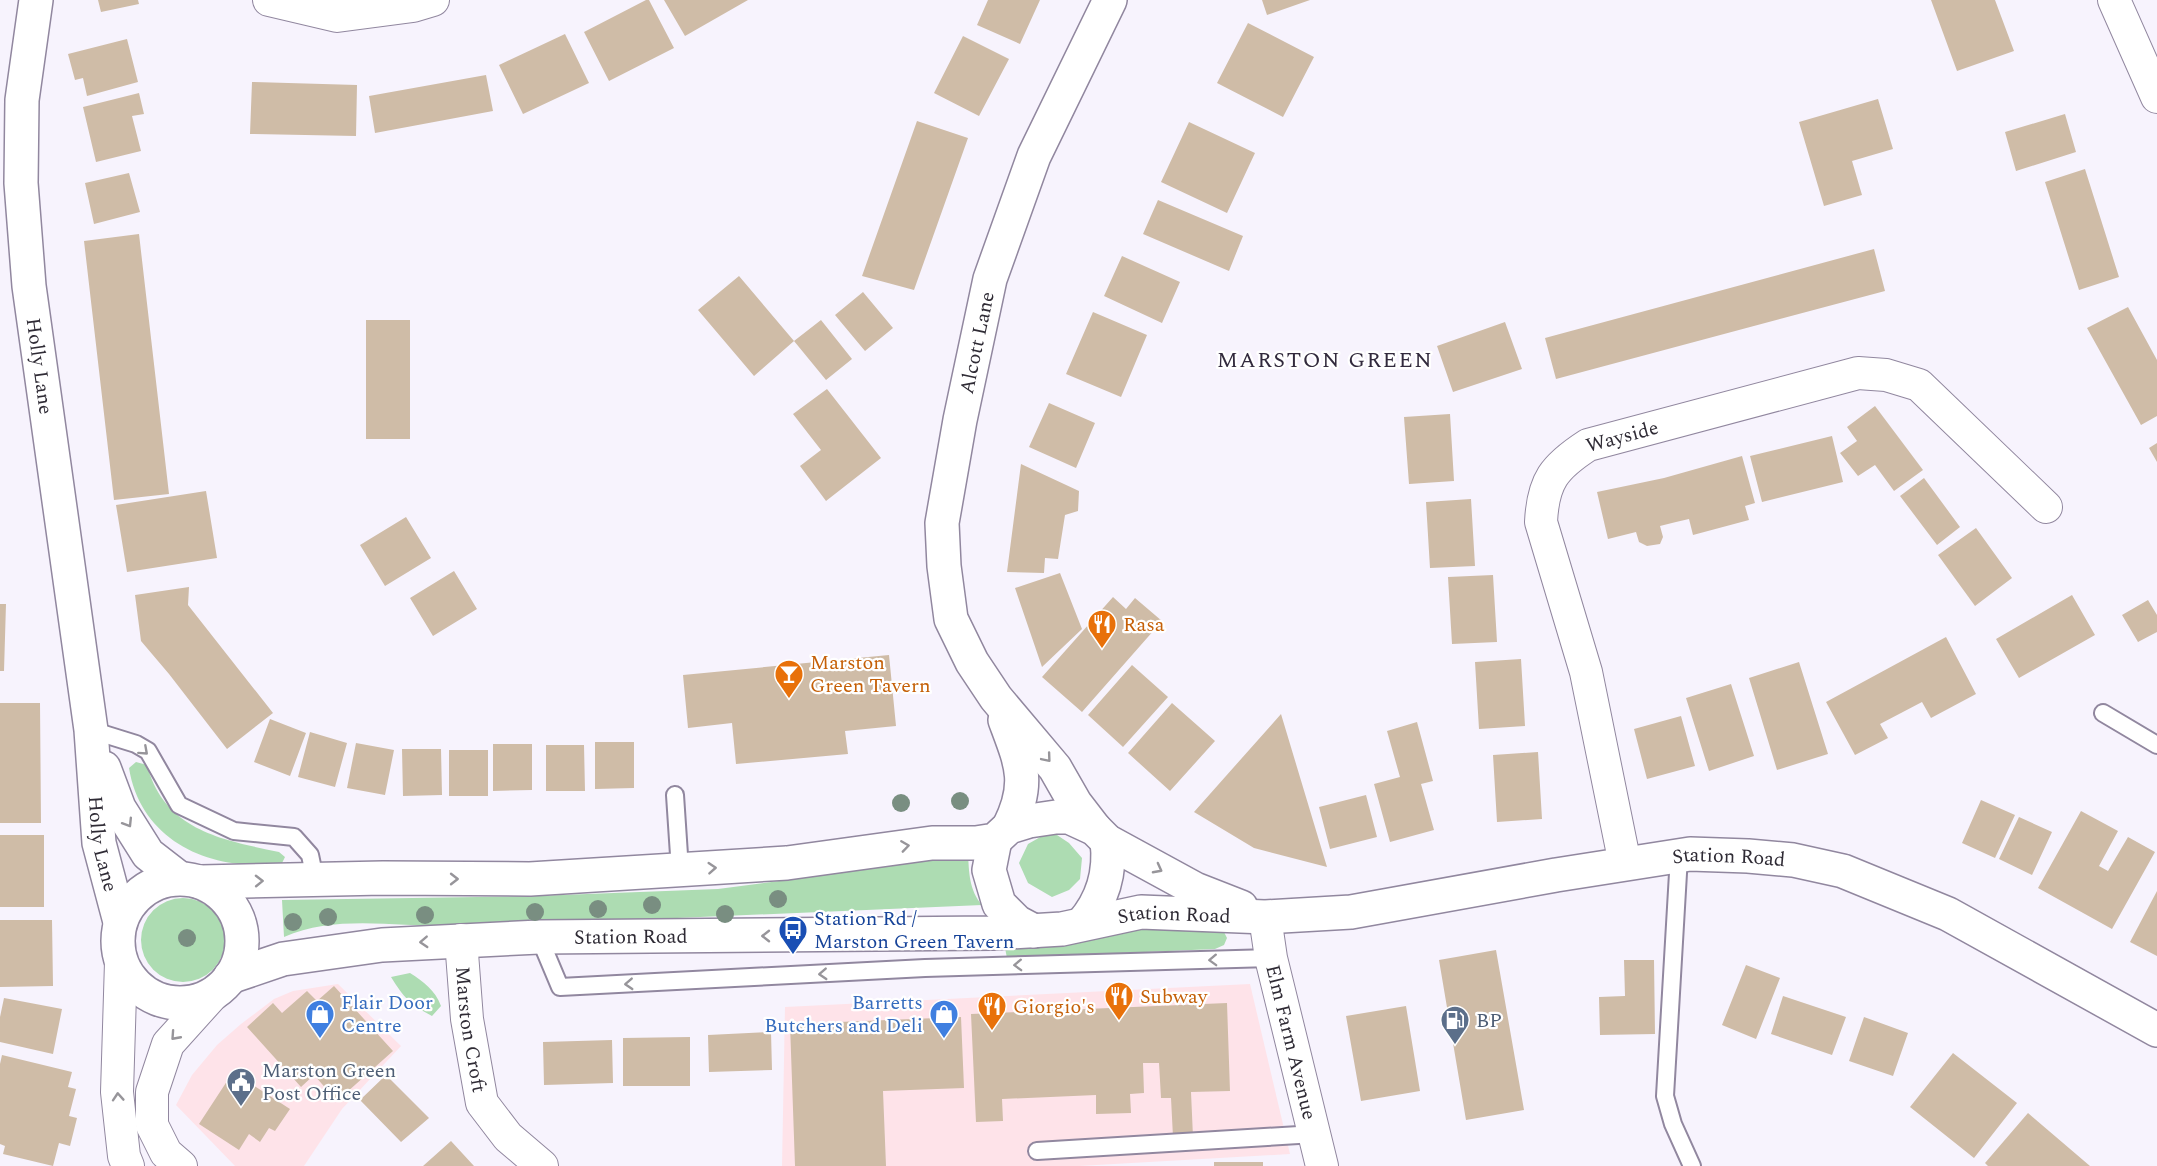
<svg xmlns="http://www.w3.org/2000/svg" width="2157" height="1166" viewBox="0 0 2157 1166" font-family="Spectral,serif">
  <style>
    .commercial { fill: #fee3e9 }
    .green { fill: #addcb2 }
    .building { fill: #cfbca7 }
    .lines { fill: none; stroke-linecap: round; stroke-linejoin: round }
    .service-casing { stroke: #91879f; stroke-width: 20 }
    .minor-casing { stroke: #91879f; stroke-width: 34 }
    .tertiary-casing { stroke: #91879f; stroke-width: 36 }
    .service { stroke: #fff; stroke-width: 16 }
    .minor { stroke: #fff; stroke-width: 32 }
    .tertiary { stroke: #fff; stroke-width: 33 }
    .tree { fill: #798e81 }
    .oneway { stroke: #97959a }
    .labels { text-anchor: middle; stroke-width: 4.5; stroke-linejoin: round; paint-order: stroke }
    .street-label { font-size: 20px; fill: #2f2b35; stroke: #fff }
    .food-label { font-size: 20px; fill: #c56008; stroke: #fff; text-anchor: start }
    .transit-label { font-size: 20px; fill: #164399; stroke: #fff; text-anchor: start }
    .shop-label { font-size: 20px; fill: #366cbe; stroke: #fff; text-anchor: start }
    .service-label { font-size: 20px; fill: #4e5e75; stroke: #fff; text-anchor: start }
    .quarter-label { font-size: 22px; letter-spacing: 1.5px; fill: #322a3d; stroke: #fff }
  </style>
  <rect width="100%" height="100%" fill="#f7f3fd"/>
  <path class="commercial" d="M338,984l63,62 -59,63 -38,57h-69l-59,-61 16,-30 25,-30 24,-21 33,-25 19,-8z
    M1250,984l40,170 -211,12h-297l3,-159z"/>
  <path class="green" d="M136,762l11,3c17,65 75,75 132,87l6,5 -3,6c-68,10 -141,-20 -153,-95z
    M1051,831l18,12 13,15 -2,21 -11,11 -17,7 -24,-14 -9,-20 9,-19z
    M968,853c1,19 1,37 14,52 -174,7 -349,16 -523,21 -58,2 -121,-13 -175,11l-2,-37 253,-4 183,-7 144,-19z
    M141 940a42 42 0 1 1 84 0a42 42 0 1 1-84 0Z
    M1121,924l103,8 3,6 -3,7 -9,4 -208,9 -3,-15z
    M410,973c14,9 25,17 31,33l-9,10c-22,-12 -28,-18 -41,-39z"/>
  <path class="building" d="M98,0h40l1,4 -38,8z
    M646,0h3l25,48 -65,33 -25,-49z
    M664,0h84l-63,36z
    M988,0h52l-20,44 -43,-19z
    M1262,0h48l-43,15z
    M1931,0h64l19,51 -57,20z
    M1248,23l66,34 -31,60 -66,-34z
    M565,34l24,49 -66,31 -24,-49z
    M963,36l46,23 -30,57 -45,-23z
    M127,39l11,43 -51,14 -4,-18 -8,2 -7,-26z
    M486,75l7,36 -118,22 -6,-37z
    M252,82l105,3 -1,51 -106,-2z
    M139,93l5,21 -12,2 9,35 -45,11 -13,-55z
    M1878,99l15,50 -41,12 10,34 -38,11 -25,-84z
    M2065,114l11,38 -60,19 -11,-39z
    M917,121l51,17 -54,152 -52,-14z
    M1189,122l66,31 -28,60 -66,-31z
    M2085,169l34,108 -40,13 -34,-108z
    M129,173l11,39 -46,12 -9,-41z
    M1158,200l85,36 -14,35 -86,-37z
    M139,234l30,260 -55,6 -30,-259z
    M1874,249l11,42 -329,88 -11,-41z
    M1122,256l58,26 -18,41 -58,-27z
    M739,276l55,65 -40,35 -56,-66z
    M863,292l30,36 -28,23 -30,-36z
    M2128,307l29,53v56l-16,9 -54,-97z
    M1093,312l54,23 -26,62 -55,-23z
    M366,320h44v119h-44z
    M821,320l31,39 -26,21 -32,-39z
    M1505,322l17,47 -69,23 -16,-46z
    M827,389l54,69 -55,43 -26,-35 21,-16 -28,-36z
    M1049,403l46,20 -19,45 -47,-21z
    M1875,406l48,64 -29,21 -19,-26 -17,11 -18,-23 17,-12 -10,-14z
    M1450,414l4,67 -45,3 -5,-67z
    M1832,436l11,46 -81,20 -12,-46z
    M2157,443v19l-8,-14z
    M1742,456l13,47 -10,3 4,14 -56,15 -4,-16 -13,3 -16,4 3,11 -3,7 -13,2 -8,-4 -3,-10 -28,7 -11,-47 67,-14z
    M1021,464l58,27 -1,20 -13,4 -7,44 -13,-1 -1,15 -37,-1z
    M1924,478l36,49 -23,18 -37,-49z
    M206,491l11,67 -90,14 -11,-67z
    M1471,499l4,67 -45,2 -4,-66z
    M406,517l25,41 -46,28 -25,-41z
    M1976,528l36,50 -37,28 -37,-51z
    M454,571l23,38 -44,27 -23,-38z
    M1060,573l22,56 -40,38 -27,-79z
    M1493,575l4,67 -45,2 -4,-67z
    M189,587l-1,18 85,108 -46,36 -58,-75 -28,-33 -6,-46z
    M2072,595l23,40 -76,43 -23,-39z
    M1113,597l13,12 9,-11 27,23 -80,91 -40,-35z
    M2148,600l9,15v17l-19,10 -16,-27z
    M0,604h6l-2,67h-4z
    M1946,637l30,57 -45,24 -9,-16 -42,22 8,14 -33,17 -29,-53z
    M889,655l7,71 -51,5 3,23 -112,10 -4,-41 -44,5 -5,-53z
    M1521,659l4,67 -46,3 -4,-67z
    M1799,662l29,92 -51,16 -28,-92z
    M1132,665l36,32 -45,50 -35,-32z
    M1731,684l23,72 -45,15 -23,-73z
    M0,703h40l1,120h-41z
    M1172,703l43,38 -45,50 -42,-38z
    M1281,714l46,153 -73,-19 -60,-36z
    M1681,716l14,50 -48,13 -13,-50z
    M270,719l36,14 -16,43 -36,-14z
    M1417,722l16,59 -12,3 13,46 -44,12 -16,-58 26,-7 -13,-46z
    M310,732l37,11 -12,44 -37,-10z
    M595,742h39v46l-39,1z
    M356,743l38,7 -9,45 -38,-7z
    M493,744h39v46l-39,1z
    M546,745h38l1,46h-39z
    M402,749h39l1,46 -39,1z
    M449,750h39v46h-39z
    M1538,752l4,67 -45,3 -4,-67z
    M1366,795l11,42 -47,12 -11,-42z
    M1981,800l34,15 -20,43 -33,-15z
    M2081,811l37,20 -19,35 9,5 20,-34 27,15 -43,77 -74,-41z
    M2019,817l33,15 -20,43 -33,-16z
    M0,835h44v72h-44z
    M2157,891v65l-27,-14z
    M0,920h52l1,66 -53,1z
    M1496,950l28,160 -58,10 -27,-160z
    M1624,960h30l1,74 -55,1 -1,-38 26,-1z
    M1746,965l34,13 -24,61 -34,-14z
    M334,986l59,65 -56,50 -23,-26 -13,12 -54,-60 26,-24 9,10 25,-22 10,10z
    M1783,996l63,21 -14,38 -61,-21z
    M4,998l58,11 -9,45 -53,-12v-25z
    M1227,1003l3,88 -39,1 2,45h-20l-2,-39h-10l-2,-35h-16l1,30 -14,1 1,19 -35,1v-19l-94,4 1,22 -27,1 -5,-108z
    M1406,1006l14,85 -59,10 -15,-85z
    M961,1017l3,71 -81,3 3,75h-91l-5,-142z
    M1864,1017l44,16 -15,43 -44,-15z
    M771,1032l1,38 -63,2 -1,-37z
    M690,1037v49h-67v-48z
    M612,1040l1,43 -69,2 -1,-43z
    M1953,1053l64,50 -43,55 -64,-51z
    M2,1055l70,17 -4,15 8,2 -7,27 8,2 -7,28 -11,-3 -6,23 -50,-12 2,-8 -5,-2v-80z
    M233,1072l57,37 -15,22 -6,-3 -9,14 -11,-8 -10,16 -40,-26z
    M386,1075l43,43 -28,24 -41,-42z
    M2028,1113l62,53h-102l-3,-3z
    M451,1141l23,25h-51z
    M1214,1162h49v4h-49z"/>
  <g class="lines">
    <g class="service-casing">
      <path id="service" d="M2103,713l54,32
        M91,730l45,14 12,7 31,54 55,26 60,6 16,18 5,24
        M675,795l5,75
        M1679,856l-14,240 8,28 19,42
        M539,937l21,50 365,-19 346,-10
        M1037,1151l278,-17"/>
    </g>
    <g class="minor-casing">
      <g id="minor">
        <path d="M269,0l68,16 76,-10 20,-6"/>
        <path d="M2114,0l43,97"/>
        <path id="s1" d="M1625,864l-39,-192 -45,-150c2,-41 13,-55 47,-77l270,-72 28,2 33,10 127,122"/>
        <path id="s2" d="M1265,917l6,41 51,208"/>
        <path id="s3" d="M461,940l6,79 15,84 26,34 34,29"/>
        <path d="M121,962l-4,130 7,64 4,10"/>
        <path d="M181,1166l-15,-13 -14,-28v-33l16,-48 46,-51"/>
      </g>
    </g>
    <g class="tertiary-casing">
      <g id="tertiary">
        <path id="s4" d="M36,0l-14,100 -1,83 8,103 62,444 8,113 21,79"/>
        <path d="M1005,720c16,43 26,63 4,107"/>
        <path d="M104,768l15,40 29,46 31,24"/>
        <path id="s5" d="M1095,829l-20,-26 -20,-35 -59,-70 -24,-36 -21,-43 -7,-53 -2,-43 18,-103 30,-141 44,-123 76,-156"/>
        <path d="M995,840l-6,30 10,34 18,18 17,9"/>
        <circle cx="180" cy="941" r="62"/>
        <path d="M201,882l182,-4 147,1 257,-16 145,-20h44l19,-3 14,-13 20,-6 27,-4h13l26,12 12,12 88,48 46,18"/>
        <path d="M1082,924c21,-24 29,-51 25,-83"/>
        <path id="s6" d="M230,977l53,-18 99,-14 157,-8 454,-4 69,-4 79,-17 124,5 86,-5 205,-37 134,-21 58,2 45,4 50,11 105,43 209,116"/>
      </g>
    </g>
    <use href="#service" class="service"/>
    <use href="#minor" class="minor"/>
    <use href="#tertiary" class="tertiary"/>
  </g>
  <g class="tree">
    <circle cx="960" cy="801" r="9"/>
    <circle cx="901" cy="803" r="9"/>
    <circle cx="778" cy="899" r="9"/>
    <circle cx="652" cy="905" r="9"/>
    <circle cx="598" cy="909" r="9"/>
    <circle cx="535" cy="912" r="9"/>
    <circle cx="725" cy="914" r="9"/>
    <circle cx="425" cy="915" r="9"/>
    <circle cx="328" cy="917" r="9"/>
    <circle cx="293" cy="922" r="9"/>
    <circle cx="187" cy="938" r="9"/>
  </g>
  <defs><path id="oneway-chevron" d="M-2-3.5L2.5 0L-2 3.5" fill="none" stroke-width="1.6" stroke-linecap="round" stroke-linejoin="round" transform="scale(1.5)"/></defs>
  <g class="oneway">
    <use href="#oneway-chevron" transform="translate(144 751) rotate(42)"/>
    <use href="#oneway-chevron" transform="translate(1047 758) rotate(50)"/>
    <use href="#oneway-chevron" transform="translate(128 823) rotate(58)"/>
    <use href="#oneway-chevron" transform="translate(905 846) rotate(-8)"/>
    <use href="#oneway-chevron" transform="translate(712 868) rotate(-4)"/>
    <use href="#oneway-chevron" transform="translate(1158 869) rotate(28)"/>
    <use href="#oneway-chevron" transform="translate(454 879)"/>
    <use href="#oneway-chevron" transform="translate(259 881) rotate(-1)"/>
    <use href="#oneway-chevron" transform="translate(766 936) rotate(180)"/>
    <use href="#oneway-chevron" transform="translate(424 942) rotate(177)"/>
    <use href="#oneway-chevron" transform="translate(1213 960) rotate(178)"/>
    <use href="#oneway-chevron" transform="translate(1018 965) rotate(178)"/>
    <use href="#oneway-chevron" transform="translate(823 974) rotate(177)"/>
    <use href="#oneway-chevron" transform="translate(629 984) rotate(177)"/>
    <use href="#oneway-chevron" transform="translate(175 1036) rotate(132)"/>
    <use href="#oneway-chevron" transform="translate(118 1097) rotate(-94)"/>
  </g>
  <defs>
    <g id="restaurant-pin" transform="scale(1.5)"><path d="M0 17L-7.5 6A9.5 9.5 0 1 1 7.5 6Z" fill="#e8710a" stroke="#fff"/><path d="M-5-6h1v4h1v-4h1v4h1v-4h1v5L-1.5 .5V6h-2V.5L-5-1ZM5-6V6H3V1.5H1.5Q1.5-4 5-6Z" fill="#fff"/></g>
    <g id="bar-pin" transform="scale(1.5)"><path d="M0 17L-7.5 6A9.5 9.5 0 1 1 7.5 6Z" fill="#e8710a" stroke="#fff"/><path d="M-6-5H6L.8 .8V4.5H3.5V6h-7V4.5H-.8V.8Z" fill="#fff"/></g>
    <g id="bus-pin" transform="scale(1.5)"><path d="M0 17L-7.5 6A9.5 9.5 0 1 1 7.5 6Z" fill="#1a4fb4" stroke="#fff"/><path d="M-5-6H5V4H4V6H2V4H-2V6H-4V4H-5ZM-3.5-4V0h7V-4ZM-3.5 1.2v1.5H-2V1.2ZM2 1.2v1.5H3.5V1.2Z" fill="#fff"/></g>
    <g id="shop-pin" transform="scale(1.5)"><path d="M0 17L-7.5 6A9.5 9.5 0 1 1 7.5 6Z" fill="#3f7fe0" stroke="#fff"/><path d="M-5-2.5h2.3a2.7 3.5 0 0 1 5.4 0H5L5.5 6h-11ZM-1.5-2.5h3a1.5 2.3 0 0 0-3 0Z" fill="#fff"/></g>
    <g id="fuel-pin" transform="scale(1.5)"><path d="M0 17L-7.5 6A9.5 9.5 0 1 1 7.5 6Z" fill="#5c6f8a" stroke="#fff"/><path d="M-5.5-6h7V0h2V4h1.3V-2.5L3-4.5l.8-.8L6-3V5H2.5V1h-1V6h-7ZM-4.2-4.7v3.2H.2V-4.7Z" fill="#fff"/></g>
    <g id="civic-pin" transform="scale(1.5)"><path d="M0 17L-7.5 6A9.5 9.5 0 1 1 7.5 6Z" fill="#5c6f8a" stroke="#fff"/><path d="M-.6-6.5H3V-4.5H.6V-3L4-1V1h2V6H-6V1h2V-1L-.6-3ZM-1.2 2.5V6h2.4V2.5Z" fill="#fff"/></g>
  </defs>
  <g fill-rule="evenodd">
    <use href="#restaurant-pin" x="1102" y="624"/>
    <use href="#bar-pin" x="789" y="674"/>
    <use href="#bus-pin" x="793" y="930"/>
    <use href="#restaurant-pin" x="1119" y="996"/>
    <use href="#restaurant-pin" x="992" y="1006"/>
    <use href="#shop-pin" x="320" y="1014"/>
    <use href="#shop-pin" x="944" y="1014"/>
    <use href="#fuel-pin" x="1455" y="1020"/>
    <use href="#civic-pin" x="241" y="1082"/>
  </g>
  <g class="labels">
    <g class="street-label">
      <text dy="7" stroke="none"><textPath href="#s5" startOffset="536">Alcott Lane</textPath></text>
      <text dy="7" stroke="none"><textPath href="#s4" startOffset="368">Holly Lane</textPath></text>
      <text dy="7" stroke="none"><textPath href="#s1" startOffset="483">Wayside</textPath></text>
      <text dy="7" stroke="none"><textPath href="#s4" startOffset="850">Holly Lane</textPath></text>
      <text dy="7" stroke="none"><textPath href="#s6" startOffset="1510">Station Road</textPath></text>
      <text dy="7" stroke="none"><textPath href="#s6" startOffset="950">Station Road</textPath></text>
      <text dy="7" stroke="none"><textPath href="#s6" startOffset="405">Station Road</textPath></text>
      <text dy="7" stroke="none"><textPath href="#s3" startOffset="90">Marston Croft</textPath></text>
      <text dy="7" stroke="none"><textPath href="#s2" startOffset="128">Elm Farm Avenue</textPath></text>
    </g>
    <g class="food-label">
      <text x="1123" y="631">Rasa</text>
      <text x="810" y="669">Marston<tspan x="810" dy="23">Green Tavern</tspan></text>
      <text x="1140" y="1003">Subway</text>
      <text x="1013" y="1013">Giorgio's</text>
    </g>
    <g class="transit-label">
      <text x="814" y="925">Station Rd /<tspan x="814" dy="23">Marston Green Tavern</tspan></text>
    </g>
    <g class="shop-label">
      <text x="341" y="1009">Flair Door<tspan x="341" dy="23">Centre</tspan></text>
      <text x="923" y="1009" text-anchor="end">Barretts<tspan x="923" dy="23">Butchers and Deli</tspan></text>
    </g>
    <g class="service-label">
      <text x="1476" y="1027">BP</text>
      <text x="262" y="1077">Marston Green<tspan x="262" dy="23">Post Office</tspan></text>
    </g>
    <g class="quarter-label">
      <text x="1325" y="367">MARSTON GREEN</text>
    </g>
  </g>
</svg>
